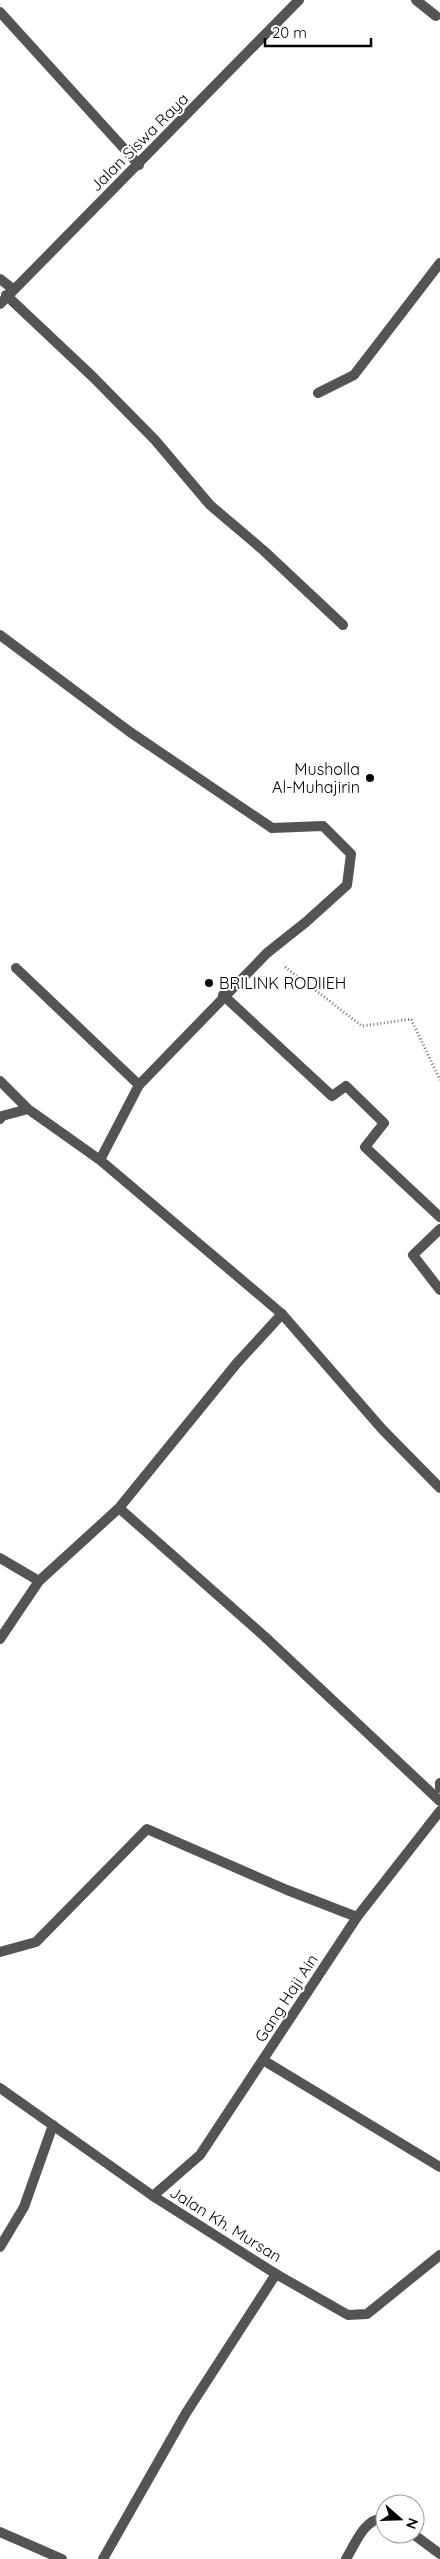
<svg xmlns="http://www.w3.org/2000/svg" width="440" height="2559" viewBox="0 0 440 2559" font-family="Quicksand,sans-serif">
  <style>
    .lines { fill: none; stroke-linecap: round; stroke-linejoin: round }
    .path { stroke: #767676; stroke-width: 3; stroke-dasharray: 1 2.5; stroke-linecap: butt }
    .service { stroke: #545454; stroke-width: 10 }
    .minor { stroke: #545454; stroke-width: 10 }
    .poi-dot { fill: #000; stroke: #fff; stroke-width: 2 }
    .labels { text-anchor: middle; stroke-width: 4; stroke-linejoin: round; paint-order: stroke }
    .street-label { font-size: 16px; fill: #000; stroke: #fff }
    .poi-label { font-size: 16px; fill: #000; stroke: #fff; text-anchor: end }
  </style>
  <rect width="100%" height="100%" fill="#fff"/>
  <g class="lines">
    <path class="path" d="M285,967l77,59 49,-7 29,61"/>
    <path class="service" d="M16,968l123,117
      M223,995l109,101 14,-10 38,37 -19,24 75,70
      M440,1229l-27,26 27,35
      M119,1508l145,128 176,165
      M0,1558l39,23
      M0,1639l39,-58 80,-73 118,-145 45,-49
      M440,1783v5
      M263,2060l177,107
      M153,2196l47,-41 157,-238 83,-106"/>
    <path class="minor" d="M416,0l20,16
      M0,12l139,153
      M0,279l13,10
      M6,295l87,82 62,63 55,65 53,45 80,75
      M0,304l299,-304
      M318,393l36,-18 86,-112
      M0,635l130,97 142,96 51,-2 28,28 -4,31 -41,37 -39,31 -128,132 -39,75
      M0,1081l28,28 72,51 182,154 100,115 58,59
      M0,1119l2,-3 26,-7
      M0,1952l36,-10 111,-113 140,61 70,27
      M0,2088l153,108 123,78 72,41 19,-1 73,-59
      M0,2247l24,-40 29,-82
      M0,2532l62,27
      M413,2534l27,20
      M103,2559l83,-146 90,-139
      M346,2559c8,-13 20,-44 39,-40"/>
  </g>
  <g class="poi-dot">
    <circle cx="370" cy="778" r="5"/>
    <circle cx="209" cy="983" r="5"/>
  </g>
  <g class="labels">
    <g class="street-label">
      <text transform="translate(139 142) rotate(-45)" y="6">Jalan Siswa Raya</text>
      <text transform="translate(286 1998) rotate(-57)" y="6">Gang Haji Ain</text>
      <text transform="translate(226 2224) rotate(32)" y="6">Jalan Kh. Mursan</text>
    </g>
    <g class="poi-label">
      <text x="360" y="775">Musholla<tspan x="360" dy="18">Al-Muhajirin</tspan></text>
      <text x="219" y="989" text-anchor="start">BRILINK RODIIEH</text>
    </g>
  </g>
  <g transform="translate(400 2519) rotate(110)"><circle r="24" fill="#ffffff" stroke="#999999"/>
  <path d="M0-4L9 19L0 12L-9 19Z" fill="#000000"/>
  <text y="-8" font-size="14" font-weight="bold" text-anchor="middle" fill="#000000">N</text>
  </g>
  <path d="M265 38v8h106v-8" fill="none" stroke="#000000" stroke-width="2.5"/>
  <text x="272" y="38" font-size="15" fill="#000000" stroke="#ffffff" stroke-width="4" paint-order="stroke">20 m</text>
</svg>
